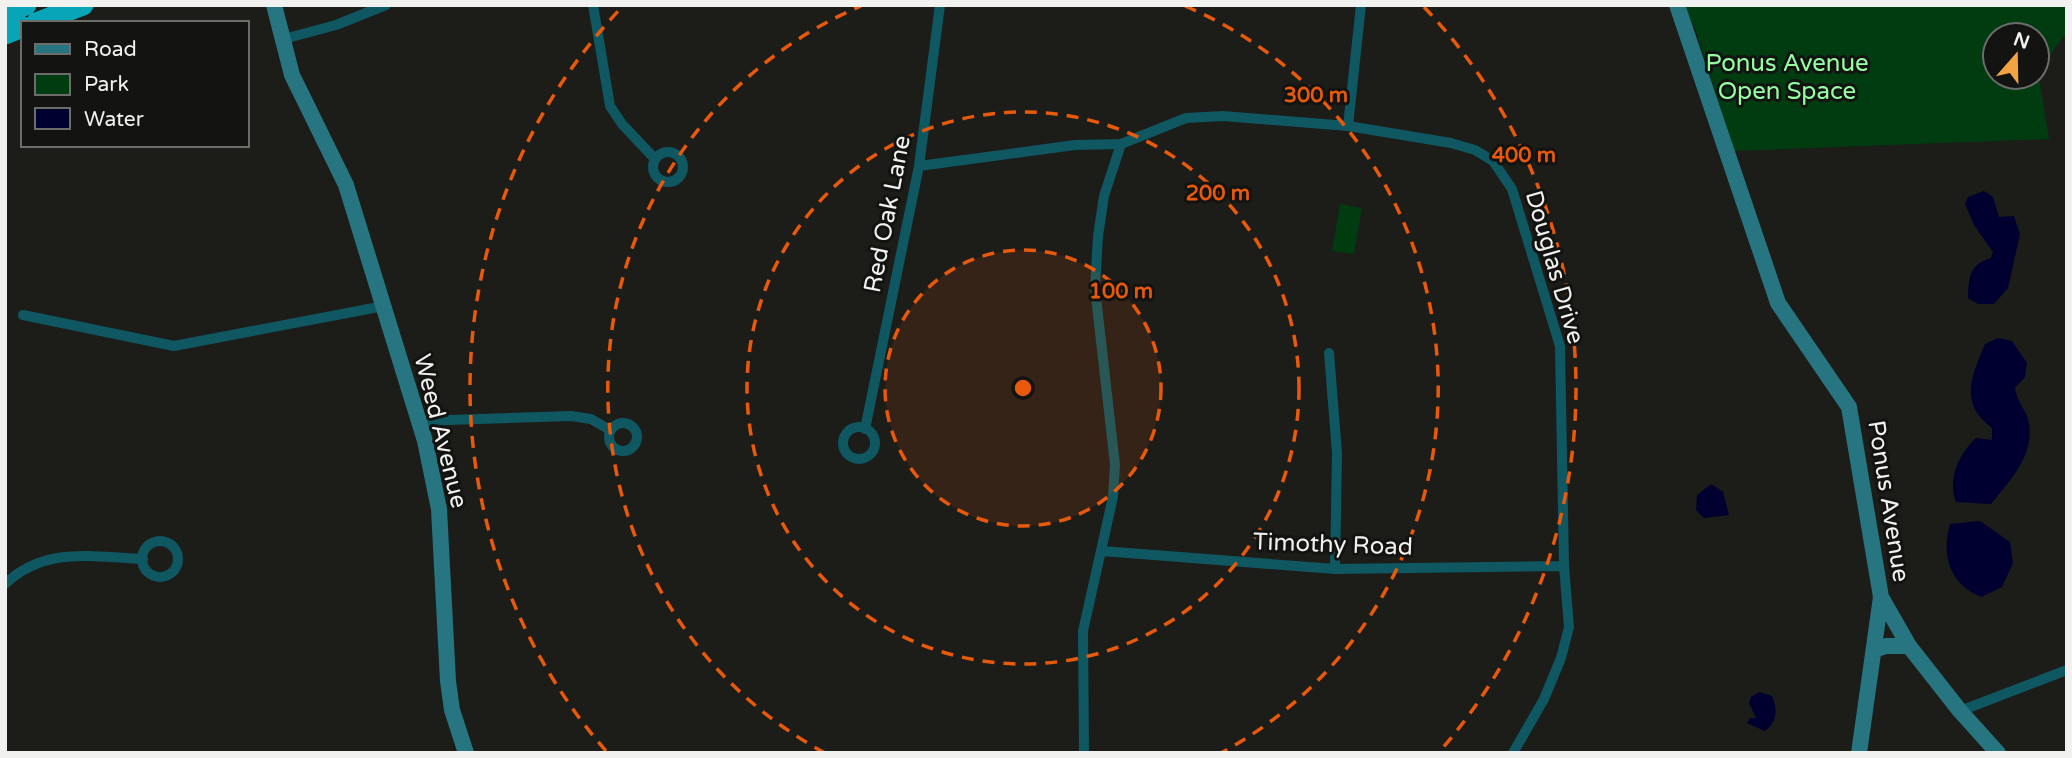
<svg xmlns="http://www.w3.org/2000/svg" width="2072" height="758" viewBox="0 0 2072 758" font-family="'Varela Round',sans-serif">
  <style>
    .green { fill: #003c10; fill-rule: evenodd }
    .water { fill: #000030 }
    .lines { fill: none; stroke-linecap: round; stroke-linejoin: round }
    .street { stroke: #0f5761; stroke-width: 10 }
    .secondary { stroke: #267581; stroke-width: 16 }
    .highway { stroke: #08a5b8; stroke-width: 21 }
    .ring { fill: none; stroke: #e8590c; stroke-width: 3.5; stroke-dasharray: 12 9 }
    .labels { text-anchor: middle; stroke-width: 6; stroke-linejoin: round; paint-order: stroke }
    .park-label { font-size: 24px; fill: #95fea3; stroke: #131311 }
    .street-label { font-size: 24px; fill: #f1f1ef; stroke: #131311 }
    .centre { fill: #e8590c; stroke: #131311; stroke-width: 3.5 }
    .ring-label { font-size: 21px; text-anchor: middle; font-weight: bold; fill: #e8590c; stroke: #131311; stroke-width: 6; stroke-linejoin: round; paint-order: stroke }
  </style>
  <rect width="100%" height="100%" fill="#1c1c19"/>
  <path class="green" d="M1683,5h384v27l-29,39 11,68 -315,12 -39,-123zM1995,35h42v42h-42z
    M1340,204l22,4 -8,46 -22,-3z"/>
  <path class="water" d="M1984,191l9,6 6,20 15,-1 6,18 -12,54 -14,16h-16l-10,-6c1,-22 1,-33 23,-40l2,-6 -19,-27 -9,-21 3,-7z
    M1998,338l14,3 15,22 -2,14 -10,11c2,15 12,23 14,35 5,34 -19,57 -38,81l-35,-2c-9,-23 3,-48 20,-64l16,2v-12c-34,-25 -20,-52 -7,-84z
    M1711,484l12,8 6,23 -25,3 -8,-8 1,-15z
    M1980,521l30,21 3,21 -11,24 -21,10c-31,-13 -40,-41 -31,-73z
    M1759,692l13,4c6,13 5,26 -7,35l-18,-8 3,-5h6l-7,-15 2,-6z"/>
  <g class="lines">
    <path class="street" d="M593,5l17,101 12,18 33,35
      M280,40l56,-15 50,-20
      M1348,126l13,-121
      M653 167a15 15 0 1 1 30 0a15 15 0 1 1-30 0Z
      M919,166l156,-21 46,-1 65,-26 37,-2 125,10 103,17 24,7 18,11 19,28 48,157 4,220 5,61 -8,31 -17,41 -31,54
      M23,315l151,31 210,-40
      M1329,353l8,100 -2,116
      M418,421l153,-5 20,3 19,11
      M609 437a14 14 0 1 1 28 0a14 14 0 1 1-28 0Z
      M843 443a16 16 0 1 1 32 0a16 16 0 1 1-32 0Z
      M865,429l54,-263 21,-161
      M142 559a18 18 0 1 1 36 0a18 18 0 1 1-36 0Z
      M1102,551l233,18 229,-3
      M5,584c40,-38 87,-27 138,-25
      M1960,711l107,-41
      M1084,753l-1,-122 30,-134 2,-32 -20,-177 3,-52 6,-40 17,-52"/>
    <path class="secondary" d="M274,5l18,70 54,110 79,256 14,68 9,172 4,29 14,43
      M1677,5l101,298 71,104 32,190 28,49 51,65 38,42
      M1874,650l12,-4h23
      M1859,753l22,-156"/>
    <path class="highway" d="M5,13l21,-8
      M36,23l47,-18
      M5,34l18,-7"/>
  </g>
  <circle cx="1023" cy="388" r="138" fill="#e8590c" fill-opacity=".12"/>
  <g class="ring">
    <circle cx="1023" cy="388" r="138"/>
    <circle cx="1023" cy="388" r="276"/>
    <path d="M825 753A415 415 0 0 1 861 6M1185 6A415 415 0 0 1 1221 753"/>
    <path d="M606 751A553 553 0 0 1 622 7M1424 7A553 553 0 0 1 1440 751"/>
  </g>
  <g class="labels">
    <g class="park-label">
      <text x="1787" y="71">Ponus Avenue<tspan x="1787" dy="28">Open Space</tspan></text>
    </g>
    <g class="street-label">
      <text transform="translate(887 214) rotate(-79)" y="8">Red Oak Lane</text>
      <text transform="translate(1555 267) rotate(74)" y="8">Douglas Drive</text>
      <text transform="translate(441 431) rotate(76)" y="8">Weed Avenue</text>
      <text transform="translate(1889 501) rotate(81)" y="8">Ponus Avenue</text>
      <text transform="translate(1333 544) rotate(2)" y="8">Timothy Road</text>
    </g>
  </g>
  <circle cx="1023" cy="388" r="10" class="centre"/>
  <g class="ring-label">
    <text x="1316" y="102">300 m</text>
    <text x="1524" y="162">400 m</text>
    <text x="1218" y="200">200 m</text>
    <text x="1121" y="298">100 m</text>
  </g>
  <rect width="2072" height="758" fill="none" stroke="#f1f1ef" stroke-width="14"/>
  <rect x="21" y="21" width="228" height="126" fill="#131311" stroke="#6c6c6a" stroke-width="2"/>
  <rect x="35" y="44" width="35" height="10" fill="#267581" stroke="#6c6c6a" stroke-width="2"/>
  <text x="84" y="56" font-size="21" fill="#f1f1ef">Road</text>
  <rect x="35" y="74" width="35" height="21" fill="#003c10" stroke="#6c6c6a" stroke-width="2"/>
  <text x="84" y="91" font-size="21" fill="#f1f1ef">Park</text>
  <rect x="35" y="108" width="35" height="21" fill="#000030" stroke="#6c6c6a" stroke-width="2"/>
  <text x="84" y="126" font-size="21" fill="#f1f1ef">Water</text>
  <g transform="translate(2016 56) rotate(20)"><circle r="33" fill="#131311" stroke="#6c6c6a" stroke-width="2"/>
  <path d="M0-5L12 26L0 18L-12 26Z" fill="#f3a442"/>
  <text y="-10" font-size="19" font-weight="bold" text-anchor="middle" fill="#f1f1ef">N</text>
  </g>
</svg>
